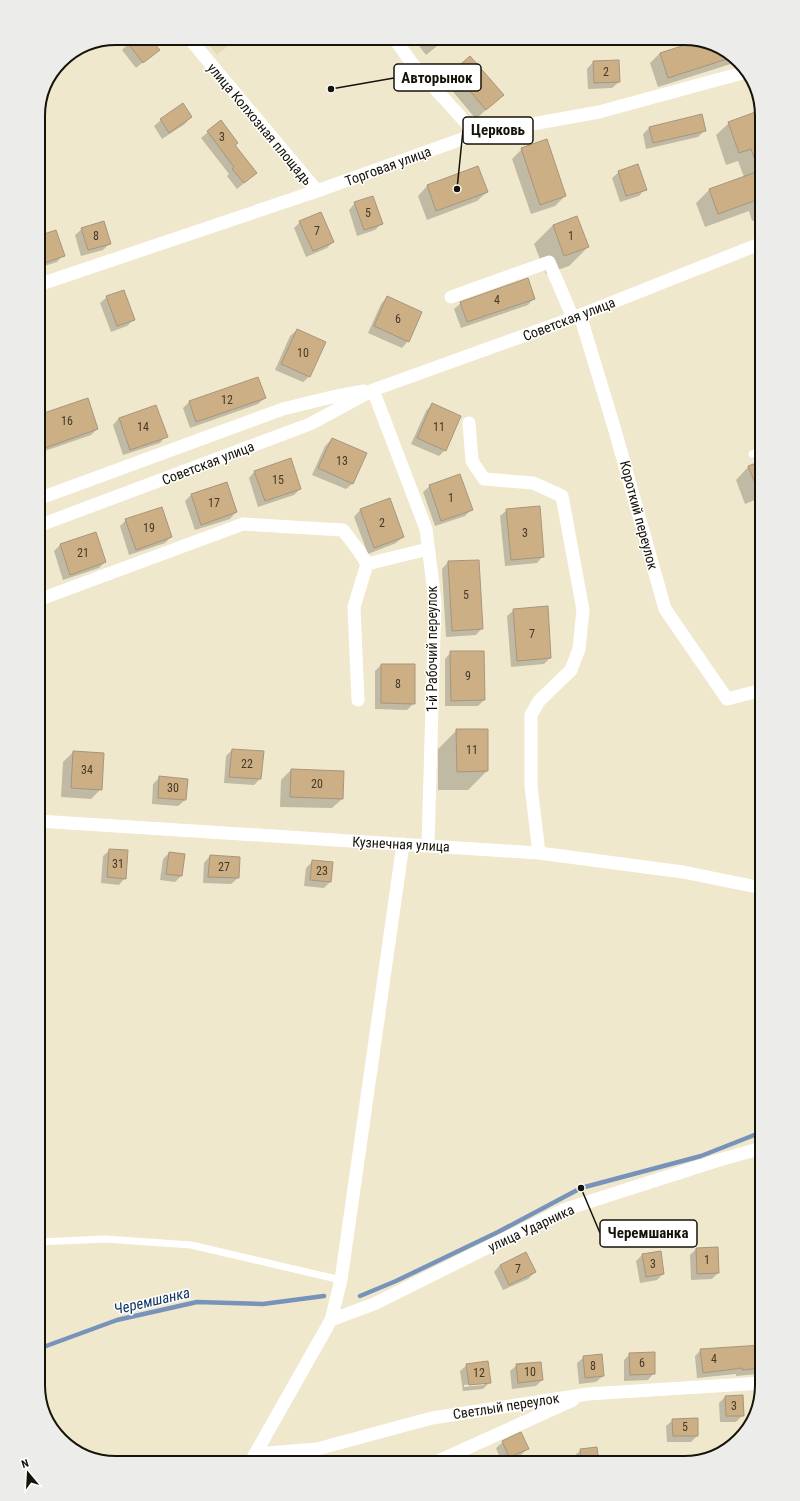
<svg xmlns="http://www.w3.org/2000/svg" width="800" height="1501" viewBox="0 0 800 1501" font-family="'Roboto Condensed',sans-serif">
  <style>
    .built { fill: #e6dbb8 }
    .shadow { fill: #0003; fill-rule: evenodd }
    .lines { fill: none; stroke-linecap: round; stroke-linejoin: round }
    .stream { stroke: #7793b9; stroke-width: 4.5 }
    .building { fill: #ccaf85; stroke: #a6967f }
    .service { stroke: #fff; stroke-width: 7 }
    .minor { stroke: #fff; stroke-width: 13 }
    .labels { text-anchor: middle; stroke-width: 3; stroke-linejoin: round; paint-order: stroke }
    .number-label { font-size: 12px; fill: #443a28 }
    .street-label { font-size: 14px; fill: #161309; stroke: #fff }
    .water-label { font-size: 15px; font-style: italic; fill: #0f3666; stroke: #fff }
    .rim { fill: none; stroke: #161309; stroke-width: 2 }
    .leader { fill: none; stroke: #161309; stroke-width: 1.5 }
    .callout-dot { fill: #161309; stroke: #fff; stroke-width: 1.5 }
    .callout { fill: #fff; stroke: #161309; stroke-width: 1.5 }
    .callout-label { font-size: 15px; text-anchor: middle; font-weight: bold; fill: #161309 }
  </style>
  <rect width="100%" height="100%" fill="#f0e8cc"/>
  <path class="built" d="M204,38h34l-21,17z"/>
  <path class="shadow" d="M413,38h34l-21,17z
    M698,41l33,13 6,8 -79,25 -8,-24 10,-10z
    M128,44l30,6 -22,18 -14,-18z
    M470,57l32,38 -26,24 -32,-38z
    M593,62l26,20 -7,6 -24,1 -1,-20z
    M183,105l8,12 -6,7 -23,15 -8,-13 7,-6z
    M701,115l4,15 -7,7 -52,12 -3,-15 6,-6z
    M762,116v102l-10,3 -3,-10 -44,16 -9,-24 13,-13 35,-13 -6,-16 -12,4 -10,-30 13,-12z
    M208,132l26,13 22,28 -19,16 -10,-13 2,-2 -28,-36z
    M522,149l43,47 -10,10 -24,8 -19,-55z
    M478,167l9,25 -10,9 -50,19 -9,-24 9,-10z
    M619,172l26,17 -6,7 -19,6 -8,-24z
    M355,203l26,21 -6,6 -18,6 -8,-26z
    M300,222l33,20 -6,6 -21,9 -12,-29z
    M553,225l35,22 -19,19 -23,8 -12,-30z
    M82,229l28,14 -7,7 -22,6 -6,-21z
    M38,237l25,18 -6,7 -19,6z
    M107,297l26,23 -6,6 -16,6 -11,-29z
    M387,297l21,44 -6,7 -34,-15 13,-29z
    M534,298l-6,7 -67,23 -7,-19 7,-6z
    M297,330l13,46 -7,6 -28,-12 15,-34z
    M265,398l-7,6 -68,24 -7,-20 6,-6z
    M432,404l13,46 -6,6 -28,-12 15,-33z
    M156,406l10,30 -6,7 -37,12 -10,-30 6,-7z
    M38,416l59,13 -6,6 -52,18z
    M332,439l21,44 -7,6 -34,-14 13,-29z
    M762,462v35l-17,7 -9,-24 12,-13z
    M255,471l45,18 -6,6 -36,12 -9,-29z
    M226,483l10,29 -6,7 -35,11 -10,-29 6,-6z
    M430,486l41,24 -6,6 -30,10 -12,-34z
    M360,510l43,27 -7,6 -28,11 -14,-37z
    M507,510l36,46 -6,7 -32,3 -5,-50z
    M126,520l45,17 -6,6 -36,12 -9,-29z
    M95,533l10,29 -6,6 -36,12 -9,-29 6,-6z
    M448,562l34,66 -6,7 -30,2 -4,-68z
    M514,610l36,48 -6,6 -33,3 -4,-51z
    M451,652l33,48 -6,6h-33v-47z
    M381,665l33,38 -7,7 -32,-1v-38z
    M457,730l30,41 -19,19h-30v-41z
    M232,750l28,29 -6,6 -30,-2 2,-27z
    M73,752l28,37 -10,10 -30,-2 2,-35z
    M291,770l51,29 -10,9 -52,-1 1,-27z
    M160,777l25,23 -7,6 -26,-2 1,-20z
    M38,847h2v25l-2,2z
    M110,850l15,28 -6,7 -18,-2 2,-27z
    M169,853l15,2 -3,21 -6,6 -15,-2 3,-21z
    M210,856l29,2 -1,20 -7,6 -28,-1 1,-20z
    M312,862l18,20 -6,6 -20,-2 2,-18z
    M696,1249l22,24 -6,6 -21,1 -1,-25z
    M643,1254l20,20 -6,6 -17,3 -4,-22z
    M500,1265l35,7 -7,7 -25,11 -9,-18z
    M762,1346v25l-4,3 -22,2v-2l-39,4 -2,-22 6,-6z
    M630,1354l24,19 -6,7 -24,1v-21z
    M584,1357l19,19 -7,6 -17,2 -2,-21z
    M467,1365l23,17 -7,7 -20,2 -3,-20zM484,1383v2l-20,2v-2z
    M517,1365l25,15 -6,6 -24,3 -2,-18z
    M725,1397l18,18 -7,7h-16l-1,-19z
    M673,1420l24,16 -6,6h-24l-1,-16z
    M503,1442l24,7 -6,6 -19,8 -6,-15z
    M581,1450l17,13h-23l-1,-7z"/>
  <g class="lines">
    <path class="stream" d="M360,1296l36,-15 102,-49 83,-44 120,-32 61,-24
      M38,1349l79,-29 80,-18 66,2 61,-8"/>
  </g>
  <path class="building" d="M134,38h16l10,12 -17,13 -15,-20z
    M697,41l34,13 2,3 -65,21 -8,-25z
    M470,56l34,39 -18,15 -33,-39z
    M619,60l1,22 -26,1 -1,-22z
    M183,103l9,14 -23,16 -9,-14z
    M761,110l1,6v82l-44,16 -9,-25 50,-18 -8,-22 -12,4 -11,-31z
    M702,114l4,17 -53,12 -4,-16z
    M221,120l17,23 -3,2 22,28 -13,10 -12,-14 2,-2 -27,-36z
    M547,139l19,57 -26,9 -19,-57z
    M638,164l9,26 -21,6 -8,-25z
    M478,166l10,26 -52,19 -9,-26z
    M373,196l10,28 -19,6 -10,-28z
    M321,212l13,30 -21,9 -14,-30z
    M577,216l12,31 -25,9 -11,-31z
    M104,221l7,23 -23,6 -7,-22z
    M56,230l9,26 -21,7 -6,-17v-10z
    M528,278l7,21 -68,23 -7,-20z
    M124,290l11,30 -18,6 -11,-30z
    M387,296l35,16 -13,30 -35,-16z
    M297,329l29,13 -16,35 -29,-13z
    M258,377l8,21 -70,24 -7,-21z
    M88,398l10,31 -53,19 -7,-21v-12z
    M432,403l29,13 -15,35 -29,-13z
    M156,405l12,32 -38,13 -11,-32z
    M332,438l35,15 -14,31 -35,-16z
    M291,458l10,31 -36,12 -11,-30z
    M762,461v39l-14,-34z
    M460,474l13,36 -32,11 -12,-36z
    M227,482l10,30 -36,13 -10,-31z
    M390,498l14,39 -30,11 -14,-39z
    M540,506l4,51 -33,3 -5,-51z
    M162,507l10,30 -36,13 -11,-31z
    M96,532l10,30 -36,13 -10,-31z
    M479,560l4,69 -31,2 -4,-70z
    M548,606l3,52 -34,3 -4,-52z
    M450,651h34l1,49 -34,1z
    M381,664h34v40l-34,-1z
    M456,729h32v42l-31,1z
    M232,749l32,2 -3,28 -32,-2z
    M73,751l31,2 -2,37 -31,-2z
    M291,769l53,2 -1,28 -53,-2z
    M159,776l29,3 -2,21 -28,-2z
    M109,849l19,1 -2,29 -19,-2z
    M169,852l16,2 -3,22 -16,-2z
    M210,855l30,2 -1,21 -31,-1z
    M312,860l21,2 -2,20 -21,-2z
    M718,1247l1,26 -22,1 -1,-26z
    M661,1251l3,23 -18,3 -4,-23z
    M526,1252l10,20 -27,13 -9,-20z
    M762,1345v23l-20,2v-2l-39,5 -3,-24z
    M655,1352v22l-25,1 -1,-22z
    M602,1354l2,22 -19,2 -2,-22z
    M488,1361l3,22 -22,2 -3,-21z
    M541,1362l2,18 -25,3 -2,-19z
    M743,1395l1,21h-18l-1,-20z
    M698,1418v18h-25l-1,-17z
    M521,1432l8,17 -20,8 -7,-16z
    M597,1447l2,16h-17l-2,-14z"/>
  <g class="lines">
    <path class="service" d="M752,454l10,-4
      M38,1242l67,-3 86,6 150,35"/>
    <path class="minor" d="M189,38l128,153
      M394,38l17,24 65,72
      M38,285l279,-94 159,-57 123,-22 147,-40
      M451,297l98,-35 24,56
      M580,315l34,112 51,182 62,90 35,-9
      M373,390l53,139 9,73 -7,243
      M469,423l3,38 12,18 49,4 29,13 21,114 -4,39 -8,21 -32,31 -8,14v71l8,67
      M38,499l245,-90 49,-12 32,-6
      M38,526l272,-102 63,-34 200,-72 189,-75
      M38,600l205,-76 100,6 16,21 8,13 61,-15
      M358,700l-4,-93 13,-43
      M38,821l501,32 144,19 79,16
      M331,1320l43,-16 189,-94 153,-49 46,-13
      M255,1454l62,-5 115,-31 156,-24 174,-11
      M250,1463l81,-143 10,-40 62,-436
      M434,1463l139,-63"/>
  </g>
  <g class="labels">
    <g class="number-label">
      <text x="606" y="76">2</text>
      <text x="222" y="141">3</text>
      <text x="368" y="217">5</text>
      <text x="317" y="235">7</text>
      <text x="96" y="240">8</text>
      <text x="571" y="240">1</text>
      <text x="497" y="304">4</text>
      <text x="398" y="323">6</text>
      <text x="303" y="357">10</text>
      <text x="227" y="404">12</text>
      <text x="67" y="425">16</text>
      <text x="143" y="431">14</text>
      <text x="439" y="431">11</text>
      <text x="342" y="465">13</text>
      <text x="278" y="484">15</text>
      <text x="451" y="502">1</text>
      <text x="214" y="507">17</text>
      <text x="382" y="527">2</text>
      <text x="149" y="532">19</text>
      <text x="525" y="537">3</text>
      <text x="83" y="557">21</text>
      <text x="466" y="599">5</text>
      <text x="532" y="638">7</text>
      <text x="468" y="680">9</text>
      <text x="398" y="688">8</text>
      <text x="472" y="754">11</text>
      <text x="247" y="768">22</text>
      <text x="87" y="774">34</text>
      <text x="317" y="788">20</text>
      <text x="173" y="792">30</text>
      <text x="118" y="868">31</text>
      <text x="224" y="871">27</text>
      <text x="322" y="875">23</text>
      <text x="707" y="1264">1</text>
      <text x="653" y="1268">3</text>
      <text x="518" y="1273">7</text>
      <text x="714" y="1363">4</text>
      <text x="642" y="1367">6</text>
      <text x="593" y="1370">8</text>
      <text x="530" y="1376">10</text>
      <text x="479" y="1377">12</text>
      <text x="734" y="1410">3</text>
      <text x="685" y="1431">5</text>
    </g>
    <g class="street-label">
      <text transform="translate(260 124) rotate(50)" y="5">улица Колхозная площадь</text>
      <text transform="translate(388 166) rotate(-20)" y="5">Торговая улица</text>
      <text transform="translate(569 319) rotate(-21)" y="5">Советская улица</text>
      <text transform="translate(208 463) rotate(-21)" y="5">Советская улица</text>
      <text transform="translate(639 515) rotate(75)" y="5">Короткий переулок</text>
      <text transform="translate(432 649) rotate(-90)" y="5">1-й Рабочий переулок</text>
      <text transform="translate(401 844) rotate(3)" y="5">Кузнечная улица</text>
      <text transform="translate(531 1228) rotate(-25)" y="5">улица Ударника</text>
      <text transform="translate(506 1406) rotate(-9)" y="5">Светлый переулок</text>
    </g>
    <g class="water-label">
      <text transform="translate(152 1301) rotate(-13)" y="5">Черемшанка</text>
    </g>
  </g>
  <path d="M0 0H800V1501H0ZM116 45H684A71 71 0 0 1 755 116V1385A71 71 0 0 1 684 1456H116A71 71 0 0 1 45 1385V116A71 71 0 0 1 116 45Z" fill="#ececeb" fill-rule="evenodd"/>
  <path class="rim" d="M116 45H684A71 71 0 0 1 755 116V1385A71 71 0 0 1 684 1456H116A71 71 0 0 1 45 1385V116A71 71 0 0 1 116 45Z"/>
  <path class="leader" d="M331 89L394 78M457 189L463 130M581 1188L600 1233"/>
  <g class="callout-dot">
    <circle cx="331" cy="89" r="4"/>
    <circle cx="457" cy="189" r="4"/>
    <circle cx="581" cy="1188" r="4"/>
  </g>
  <g class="callout">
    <rect x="394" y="64" width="87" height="27" rx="4"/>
    <rect x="463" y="117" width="70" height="27" rx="4"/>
    <rect x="600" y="1220" width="97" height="27" rx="4"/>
  </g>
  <g class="callout-label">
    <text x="437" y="83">Авторынок</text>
    <text x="498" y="135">Церковь</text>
    <text x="648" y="1238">Черемшанка</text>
  </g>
  <g transform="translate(28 1473) rotate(342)" stroke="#ffffff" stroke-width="3" paint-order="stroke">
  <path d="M0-3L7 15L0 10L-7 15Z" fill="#161309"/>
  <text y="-6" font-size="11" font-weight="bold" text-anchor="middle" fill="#161309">N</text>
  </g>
</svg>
